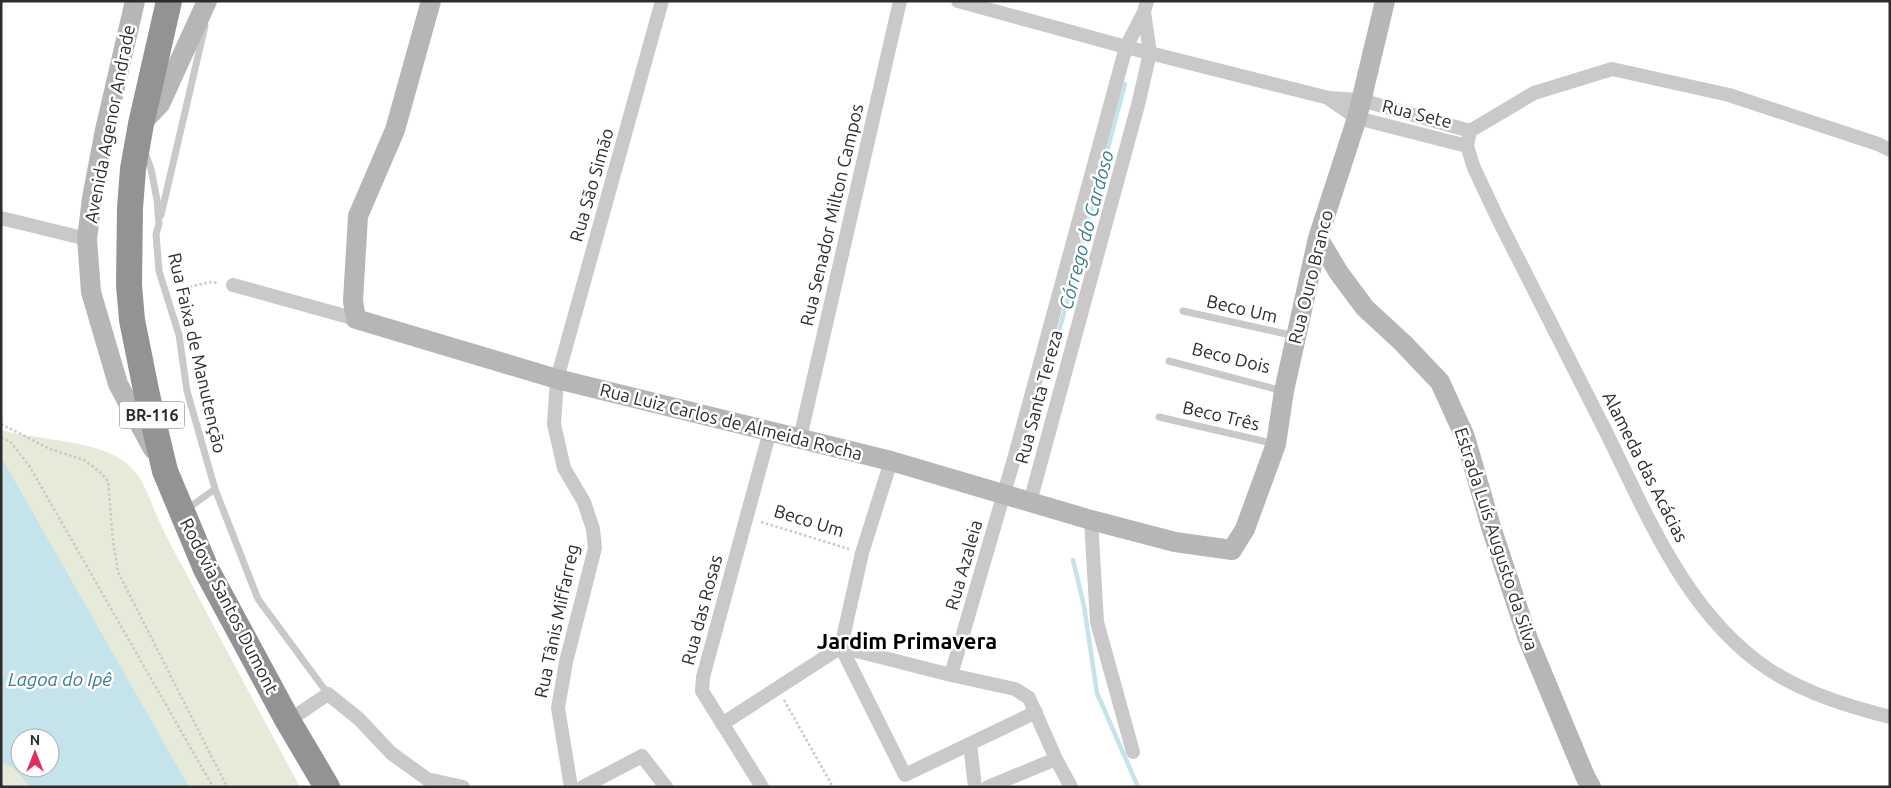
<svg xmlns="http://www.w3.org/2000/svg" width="1891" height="788" viewBox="0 0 1891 788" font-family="Ubuntu,sans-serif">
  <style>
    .green { fill: #e6ead9; fill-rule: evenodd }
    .water { fill: #c5e3eb; fill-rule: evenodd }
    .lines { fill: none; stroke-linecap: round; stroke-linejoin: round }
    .stream { stroke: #c5e3eb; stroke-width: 4.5 }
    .path { stroke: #c9c9c9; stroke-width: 2.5; stroke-dasharray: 2.5 2.5; stroke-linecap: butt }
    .lane { stroke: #c9c9c9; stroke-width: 7 }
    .street { stroke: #c9c9c9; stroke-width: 14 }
    .secondary { stroke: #b6b6b6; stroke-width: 20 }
    .highway { stroke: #939393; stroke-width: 26 }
    .labels { text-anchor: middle; stroke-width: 5; stroke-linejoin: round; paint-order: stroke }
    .shield { fill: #fff; stroke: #6b6b6b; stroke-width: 1 }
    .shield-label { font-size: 16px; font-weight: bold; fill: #2c2c2c }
    .street-label { font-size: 18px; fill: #2c2c2c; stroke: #fff }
    .water-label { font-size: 19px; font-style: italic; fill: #3b7d8e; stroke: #fff }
    .district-label { font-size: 22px; font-weight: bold; fill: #000; stroke: #fff }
  </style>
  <rect width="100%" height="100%" fill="#fff"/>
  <path class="green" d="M1,430c35,10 93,10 121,30 22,15 27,39 38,63 8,17 17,34 26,50 37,72 76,143 114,214h-299zM20,738h30v30h-30z"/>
  <path class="water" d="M1,461l3,1 185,325h-158l-20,-21 -10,-4zM20,738h30v30h-30z"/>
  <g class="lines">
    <path class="stream" d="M1047,376l78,-292
      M1073,560l11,46 13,87 41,94"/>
    <path class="path" d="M175,290l36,-8 8,1
      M1,424l49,25 34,11 15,11 9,10 5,60 5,31 109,215
      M1,438l9,3 20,26 183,320
      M761,522l88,27
      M784,700l49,87
      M1,785l3,2"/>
    <path class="lane" d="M145,153l6,16 6,31 2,24 -3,10 3,37 20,64 8,56 28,98 43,110 70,95
      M161,215l44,-189
      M1183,311l112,25
      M1169,361l114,30
      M1159,417l117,27
      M187,509l28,-20"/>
    <path class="street" d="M958,1l168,46 203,51 32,2 109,31
      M1329,99l28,19 110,28
      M1890,150l-12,-6 -149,-49 -117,-26 -78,24 -64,38 -3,15 7,22 24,51c36,70 71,140 106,209 43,86 81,185 164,241 37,24 79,37 122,48
      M1,218l86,21
      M233,285l123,34
      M800,438l100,-437
      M891,461l-29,92 -21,94 64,128 131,-63
      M1030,502l108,-397 12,-52 -6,-41
      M1091,520l6,102 36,130
      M951,675l63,-216 112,-412 18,-35 3,-11
      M288,721l40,-27 31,25 32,34 36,26 36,8
      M722,724l119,-77 110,28 64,14 14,9 27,61 15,28
      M970,744l5,43
      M571,787l-13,-79 8,-46 29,-114 -2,-19 -9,-27 -20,-34 -10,-44 3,-45 105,-378
      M583,787l59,-31 24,31
      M762,787l-60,-96 1,-14 67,-246
      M988,787l68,-28"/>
    <path class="secondary" d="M135,1l-30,129 -13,68 -5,41 4,53 27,92 35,65
      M431,1l-36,129 -37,86 -5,85 3,18 201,60 334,82 200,59 84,22 57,8 13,-21 31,-85 8,-53 34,-153 39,-120 28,-117
      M141,124l19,-20 47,-103
      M1318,238l21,35 26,35 38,35 37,39 25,55 26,90 37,112 57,137 6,11"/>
    <path class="highway" d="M169,1l-28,123 -8,45 -3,39 -1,77 3,35 15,75 18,76 41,98 82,152 39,66"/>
  </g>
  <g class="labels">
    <rect class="shield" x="119.5" y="401.5" width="65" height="27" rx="4"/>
    <g class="shield-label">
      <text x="152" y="421">BR-116</text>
    </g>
    <g class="street-label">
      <text transform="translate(1417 114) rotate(14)" y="6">Rua Sete</text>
      <text transform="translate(110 124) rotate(-79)" y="6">Avenida Agenor Andrade</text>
      <text transform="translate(592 185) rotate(-74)" y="6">Rua São Simão</text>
      <text transform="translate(832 215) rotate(-77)" y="6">Rua Senador Milton Campos</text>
      <text transform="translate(1311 277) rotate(-76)" y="6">Rua Ouro Branco</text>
      <text transform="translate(1242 309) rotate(13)" y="6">Beco Um</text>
      <text transform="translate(197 353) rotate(77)" y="6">Rua Faixa de Manutenção</text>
      <text transform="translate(1231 358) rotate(14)" y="6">Beco Dois</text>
      <text transform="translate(1039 397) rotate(-75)" y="6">Rua Santa Tereza</text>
      <text transform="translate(1221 416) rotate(13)" y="6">Beco Três</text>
      <text transform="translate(731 422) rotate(14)" y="6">Rua Luiz Carlos de Almeida Rocha</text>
      <text transform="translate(1645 467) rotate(63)" y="6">Alameda das Acácias</text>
      <text transform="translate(809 521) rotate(17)" y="6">Beco Um</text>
      <text transform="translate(1496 539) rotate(72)" y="6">Estrada Luís Augusto da Silva</text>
      <text transform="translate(964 565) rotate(-74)" y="6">Rua Azaleia</text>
      <text transform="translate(229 606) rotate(63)" y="6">Rodovia Santos Dumont</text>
      <text transform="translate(702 610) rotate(-75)" y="6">Rua das Rosas</text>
      <text transform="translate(557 621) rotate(-78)" y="6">Rua Tânis Miffarreg</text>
    </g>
    <g class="water-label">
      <text transform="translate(1086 230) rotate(-75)" y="7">Córrego do Cardoso</text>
      <text x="60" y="686">Lagoa do Ipê</text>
    </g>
    <g class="district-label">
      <text x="907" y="649">Jardim Primavera</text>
    </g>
  </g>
  <rect width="1891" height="788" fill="none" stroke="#2c2c2c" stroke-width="5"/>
  <g transform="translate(35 753)"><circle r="24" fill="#ffffff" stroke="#ababab"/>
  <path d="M0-4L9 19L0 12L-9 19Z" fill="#e62c5c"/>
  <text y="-8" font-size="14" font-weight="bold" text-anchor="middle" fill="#2c2c2c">N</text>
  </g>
</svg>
